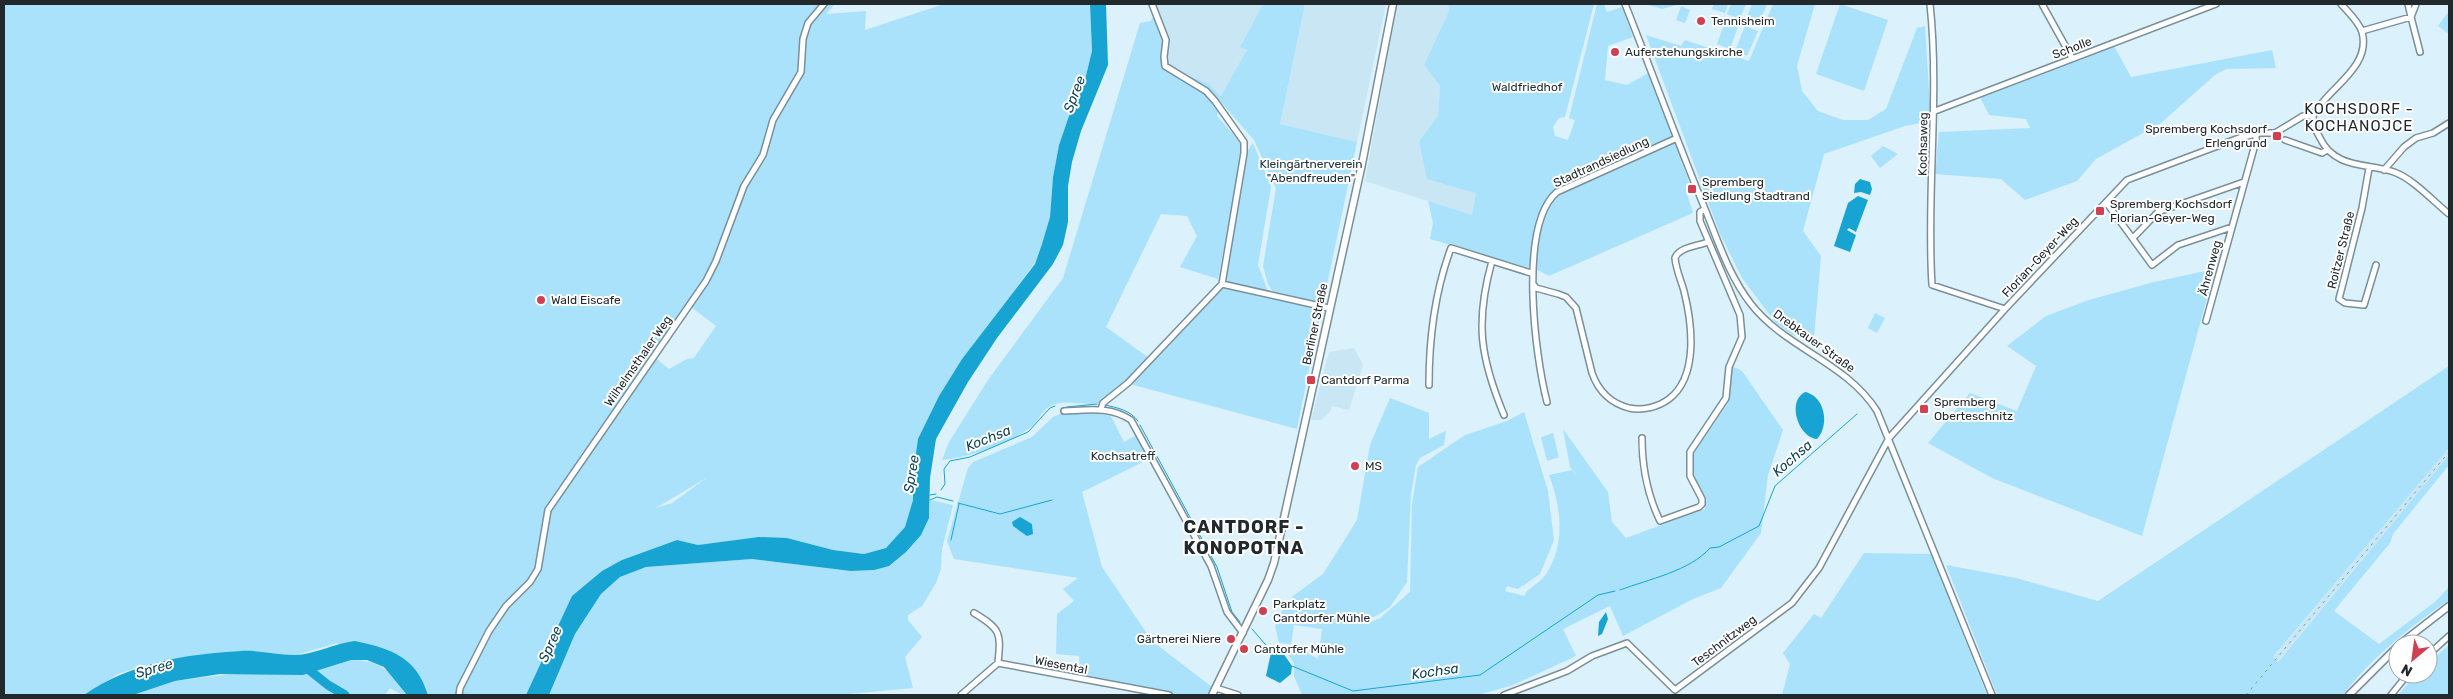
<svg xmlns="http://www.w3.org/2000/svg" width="2453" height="699" viewBox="0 0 2453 699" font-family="Rubik,sans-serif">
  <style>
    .built { fill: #c9e6f4 }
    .green { fill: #aae2fc; fill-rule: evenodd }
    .water { fill: #17a4d2 }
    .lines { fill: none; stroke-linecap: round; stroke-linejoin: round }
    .stream { stroke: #17a4d2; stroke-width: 1 }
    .river { stroke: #17a4d2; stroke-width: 9 }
    .minor-casing { stroke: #7a8f98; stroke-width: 8 }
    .major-casing { stroke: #7a8f98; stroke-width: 9 }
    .minor { stroke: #fff; stroke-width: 5 }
    .major { stroke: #fff; stroke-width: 6 }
    .rail { stroke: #85959c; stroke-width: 1; stroke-dasharray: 2.5 5; stroke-linecap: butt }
    .poi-dot { fill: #d14052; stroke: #fff; stroke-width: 2 }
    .labels { text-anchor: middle; stroke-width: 4; stroke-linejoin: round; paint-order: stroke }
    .poi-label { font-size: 12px; fill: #21292d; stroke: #fff; text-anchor: start }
    .street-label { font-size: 12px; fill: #21292d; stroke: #fff }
    .park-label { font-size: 12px; fill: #1a2e37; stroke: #fff }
    .water-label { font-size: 14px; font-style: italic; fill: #124659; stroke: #fff }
    .quarter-label { font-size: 15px; letter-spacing: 1px; fill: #21292d; stroke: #fff }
    .district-label { font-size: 18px; font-weight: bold; letter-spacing: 1px; fill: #21292d; stroke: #fff }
  </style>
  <rect width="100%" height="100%" fill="#dbf1fb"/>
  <path class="built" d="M1154,4h109l-22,42 7,4 -26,46 -13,-12 -41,-17z
    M1305,4h81l-29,138 -77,-18z
    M1397,4h51l1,7 -25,54 16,21 -2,30 -19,25 57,52 -4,22 -107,-34z
    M1354,348l9,17 -14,45 -17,-4 -2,6 -9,8h-10l18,-68z
    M2449,448v7l-172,207 -4,-4z"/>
  <path class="green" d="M4,4h831l-9,10 40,-3 -1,19 79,-26h146l2,47 -9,37 -14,28 -10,29 -6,32 -3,40 -8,27 -7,19 -73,96 -23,37 -26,79v25l-8,27 -19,21 -22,6 -31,-4 -46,-12 -89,7 -21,-5 -55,20 -96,135h-98l-2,-8 -89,-44 -41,12 -54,-4 -98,14 -26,9 -34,21h-80zM749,179l-28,78 -12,24 -18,26 25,19 -22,32 -7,1 -18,10 -17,-14 51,-75 11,-19 29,-78zM708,477l-36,26 -16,5z
    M1263,4h42l-25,120 77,18 -34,162 -49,-10 -6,-10 -5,-18 13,-78 -22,-48 -34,-39 -3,15 24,27 1,11 -24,125 -38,-12 17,-31 -10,-20 -26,-2 -55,113 43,31c-12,13 -31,36 -48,44 -14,6 -37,-5 -52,5 -8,5 -11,15 -18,20 -25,19 -59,29 -89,33l7,-18 39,-62 75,-102 77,-255 11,-2 5,-11 12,30 -3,17 3,10 41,17 12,12 26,-46 -7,-3z
    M1448,4h146l-29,113 -6,1 -6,9 2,9 13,4 7,-20 -6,-2 28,-114h7l3,8 15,-5 11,30 -25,9 -3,34 22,5 23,-13 41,116 -5,3 7,22 -144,63 -9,-5 -110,-32 3,-16 -5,-22 44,14 4,-22 -49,-14 -8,-38 19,-25 2,-30 -16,-21 25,-54z
    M1645,4h36l-19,5z
    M1714,4h14l-3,9 -13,-4z
    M1731,4h15l-6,15 -13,-5z
    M1752,4h15l-9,22 -13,-5z
    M1773,4h42l-18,62 5,25 16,20 25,9h25l18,-11 31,-81 8,-2 6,95 -26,5 -81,28 -21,77 18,25 -7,82 -22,-3 -17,-13 -33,-44 -22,-44 -74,-199 35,11 4,-6 64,21z
    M1840,4l48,16 -24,71 -48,-17z
    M1681,6l9,4 -5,13 -9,-3z
    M2449,11v23l-11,-8z
    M1726,19l13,5 -9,25 -13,-5z
    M1745,26l13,5 -11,25 -12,-5z
    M2114,46l17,31 141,-27 4,18 -50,1 -11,6 -54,48 -65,36 -19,22 -52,19 -24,-21 -66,-5 4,-42 91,-4 -4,-9 -37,-4 -9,-18z
    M1253,143l18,44 -13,78 11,29 -41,-10 -4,-6 22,-125z
    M1883,146l15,8 -18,14 -9,-12z
    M2215,269l-73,267 -150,-58 -64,-35 42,-50 47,18 19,-45 -29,-20 39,-30 43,-16 65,-18z
    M1223,287l98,23 -24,119 -167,-45z
    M1875,313l10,5 -8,15 -9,-5z
    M1732,366l10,5 41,59 -15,45 -7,58 -40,55 -28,11 -70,37 -13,-30 -47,23 13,27 -63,29 -35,10h-176l-8,-19v-13l-13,-17 13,-1 24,14 4,-30 -28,-4 -3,19 -12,-1 -4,-17 8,-17 10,-13 30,-22 34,-54 13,-75 20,-47 39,15v26l17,-8 -2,14 -24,13 -4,7 -5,29 -4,88 -17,25 -12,8 -12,5v4l14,-6 30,-26 2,-88 6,-37 47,-32 42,-14 17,-9 24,79 6,49 -14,34 -22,15 -11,-3 -2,5 20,5 1,-4c6,-6 16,-11 20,-18 20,-29 15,-68 3,-99l23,-5 5,5 -7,-8 -7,-38 45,63 4,30 14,16 79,-29 -1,-10 -14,-24 -1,-14 39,-58z
    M2449,366v82l-176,209 5,5 171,-207v10l-56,69 -3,9 -56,68 45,33 57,-43 13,-14v13c-38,26 -78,58 -106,95h-346l-51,-130 70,13 82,23z
    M1094,413l17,3 13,26 15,-8 12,24 -69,34 20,75 50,74 60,46 -6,8h-27l-99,-16 -1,-23 -23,-2 1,-40 17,-13 -11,-12 15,-11 -124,-19 -7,-18 21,-73 5,-6 59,-25 21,-20 7,-3z
    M1553,433l6,24 -12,4 -6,-24z
    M930,500l23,5 -11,44 -1,20 -5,14 -14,23 -14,9v5l14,17 -17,20 8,31 -75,7h-289l26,-61 26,-40 19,-17 26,-10 106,-8 99,12 23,-1 55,-52z
    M1864,553l67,1 56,141h-205l8,-31 -7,-11 31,-39 7,4z
    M2449,645v50h-51l18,-21h12v-11z
    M351,660c28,0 42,11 56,35h-5l-12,-7 -5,7h-252l42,-14 64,-8 64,2z"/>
  <path class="water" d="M1090,4h16l2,61 -27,66 -9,31 -4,24v36l-5,23 -10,19 -56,74 -29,44 -32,57 -6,39 -1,40 -8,17 -15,17 -17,14 -15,4 -23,1 -99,-12 -106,8 -26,10 -19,17 -26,40 -26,61h-23l46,-99 30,-25 20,-11 55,-20 21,5 61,-8 28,1 46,12 31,4 22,-6 19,-21 8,-27v-25l5,-36 21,-43 23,-37 73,-95 7,-20 8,-27 3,-40 6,-32 10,-29 14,-28 9,-37z
    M1860,179l10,3 2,7 -2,6 -9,-3 -7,1 1,-9z
    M1858,196l10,4 -12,32 -7,-4 -2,2 9,5 -6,17 -16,-6 14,-43z
    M1805,392c20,4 25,33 12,47 -18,-1 -31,-37 -12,-47z
    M1020,517l12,7 1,10 -6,2 -14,-10 -1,-4z
    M1606,612l2,7 -6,15 -4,2 1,-14z
    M355,641c36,8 61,15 73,54h-21l-23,-28 -17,-7h-16l-48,15 -83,-1 -45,7 -42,14h-49c46,-32 102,-41 157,-44 18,-1 36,4 54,4 19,0 40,-12 60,-14z
    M1272,648l9,2 11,16 -1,8 -11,9 -14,-7z"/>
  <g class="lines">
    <path class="stream" d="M1105,405c13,3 25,5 33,16
      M1067,407l30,-3
      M1140,425l77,142 15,45 8,10
      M941,490l4,-6 -1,-15 6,-8 20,-4 58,-25 22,-24 5,-2
      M930,495l6,-1
      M930,500l7,-3 16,4
      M958,503l42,11 52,-14
      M951,540l8,-36
      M1620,590c29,-11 70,-19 90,-42l9,-1 40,-21 16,-40 82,-72
      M1252,629l19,22
      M1292,666l61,25 127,-16 118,-80 17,-4"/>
    <path class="river" d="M303,665l25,20 17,10"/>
    <g class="minor-casing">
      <path id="minor" d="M1625,4c27,68 52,137 80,205 13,32 24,67 46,95 34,44 95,58 126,107l115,284
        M1930,4c10,94 -4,188 2,281l73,24
        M2042,4l30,54
        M2416,4l-5,13 9,35
        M2362,31l49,-14 -3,-13
        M1935,111l281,-107
        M2313,116c0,8 3,15 7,22 15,31 46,25 74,34 18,6 40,30 55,42
        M2313,116c13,-27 59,-48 49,-84 -3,-10 -14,-20 -21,-28
        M2285,140l37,13 5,-3
        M2369,168l-7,40 -23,91 6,4 19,2 12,-40
        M2384,170l20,-23 12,-9 17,-5 16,-10
        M2106,202l46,63 26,-20 54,-18
        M2133,238l25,-26 86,-30
        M1492,261c-17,61 -12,96 12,154
        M1222,284l107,24
        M1533,284l3,4 22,6 8,3 10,11 16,65c6,17 18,30 37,35 14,3 29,-1 40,-9 30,-23 23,-76 15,-108 -3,-11 -8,-21 -9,-33 4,-11 23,-12 33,-16
        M2206,321l50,-180v-8
        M1429,385c0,-46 6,-94 22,-137l80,25
        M1547,402c-12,-46 -29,-177 10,-210l120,-54
        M1101,409l2,-6 25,-20 94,-99 22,-131v-11l-29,-41 -9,-10 -41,-25 -1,-9 2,-17 -14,-36
        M1064,411c24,-1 46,-5 67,9l80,146 16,46 16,21
        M1642,438c0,28 6,58 18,83l39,-14 3,-3v-5l-12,-23v-24l36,-54 3,-31 13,-30 -2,-22 -40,-94v-9l5,-3
        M974,613c27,16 27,20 24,50
        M2428,655l21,-19
        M998,663l171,32
        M1216,688l22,7
        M459,695l1,-7 29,-57 17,-25 24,-24 8,-13 10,-59 158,-229 10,-20 28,-75 19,-31 10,-35 28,-48 2,-33 5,-16 16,-19
        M961,695l37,-32
        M1504,695l63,-24 25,-15 35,-13 48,47 117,-87 27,-35 70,-130 116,-129 122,-129 112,-42 21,-5h15l28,-17h10
        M2391,695l17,-21"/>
    </g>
    <g class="major-casing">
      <path id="major" d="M2400,644l49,-38
        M1212,695l56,-115 6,-17 88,-399 31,-160
        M2349,695l49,-49"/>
    </g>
    <use href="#minor" class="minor"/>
    <use href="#major" class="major"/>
    <path class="rail" d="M2246,695l203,-243"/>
  </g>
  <g class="poi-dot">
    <circle cx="1701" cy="21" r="5"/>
    <circle cx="1615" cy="52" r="5"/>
    <rect x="2272" y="131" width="10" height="10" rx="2.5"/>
    <rect x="1687" y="184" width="10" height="10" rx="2.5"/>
    <rect x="2095" y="206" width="10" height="10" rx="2.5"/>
    <circle cx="541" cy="300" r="5"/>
    <rect x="1306" y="375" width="10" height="10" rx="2.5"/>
    <rect x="1919" y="404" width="10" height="10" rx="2.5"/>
    <circle cx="1355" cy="466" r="5"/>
    <circle cx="1263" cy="611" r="5"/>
    <circle cx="1231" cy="639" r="5"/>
    <circle cx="1244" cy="649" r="5"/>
  </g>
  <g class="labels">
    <g class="poi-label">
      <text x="1711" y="25">Tennisheim</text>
      <text x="1625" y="56">Auferstehungskirche</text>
      <text x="2267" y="133" text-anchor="end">Spremberg Kochsdorf<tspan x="2267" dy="14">Erlengrund</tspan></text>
      <text x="1702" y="186">Spremberg<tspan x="1702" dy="14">Siedlung Stadtrand</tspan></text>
      <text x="2110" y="208">Spremberg Kochsdorf<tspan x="2110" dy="14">Florian-Geyer-Weg</tspan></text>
      <text x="551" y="304">Wald Eiscafe</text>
      <text x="1321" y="384">Cantdorf Parma</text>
      <text x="1934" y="406">Spremberg<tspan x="1934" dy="14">Oberteschnitz</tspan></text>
      <text x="1365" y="470">MS</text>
      <text x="1273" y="608">Parkplatz<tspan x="1273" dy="14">Cantdorfer Mühle</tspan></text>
      <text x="1221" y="643" text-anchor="end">Gärtnerei Niere</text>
      <text x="1254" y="653">Cantorfer Mühle</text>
    </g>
    <g class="street-label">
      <text transform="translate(2072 48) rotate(-21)" y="4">Scholle</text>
      <text transform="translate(1923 144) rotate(-89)" y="4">Kochsaweg</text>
      <text transform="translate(1601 162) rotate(-25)" y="4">Stadtrandsiedlung</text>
      <text transform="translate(2341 250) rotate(-76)" y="4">Roitzer Straße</text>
      <text transform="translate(2040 257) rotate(-47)" y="4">Florian-Geyer-Weg</text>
      <text transform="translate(2210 268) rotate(-75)" y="4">Ährenweg</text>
      <text transform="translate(1315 324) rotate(-78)" y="4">Berliner Straße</text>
      <text transform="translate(1814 341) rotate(36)" y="4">Drebkauer Straße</text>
      <text transform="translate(638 361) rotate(-55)" y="4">Wilhelmsthaler Weg</text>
      <text transform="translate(1724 641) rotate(-37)" y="4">Teschnitzweg</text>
      <text transform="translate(1061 665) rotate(11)" y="4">Wiesental</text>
    </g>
    <g class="park-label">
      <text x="1527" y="91">Waldfriedhof</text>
      <text x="1311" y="168">Kleingärtnerverein<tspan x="1311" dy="14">"Abendfreuden"</tspan></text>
      <text x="1123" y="460">Kochsatreff</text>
    </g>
    <g class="water-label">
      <text transform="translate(1074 94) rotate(-69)" y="5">Spree</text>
      <text transform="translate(988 438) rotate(-22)" y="5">Kochsa</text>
      <text transform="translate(1792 458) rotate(-41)" y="5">Kochsa</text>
      <text transform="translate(911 474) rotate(-81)" y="5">Spree</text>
      <text transform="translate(550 644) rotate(-66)" y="5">Spree</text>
      <text transform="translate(154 668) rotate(-16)" y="5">Spree</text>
      <text transform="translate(1435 671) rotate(-8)" y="5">Kochsa</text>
    </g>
    <g class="quarter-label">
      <text x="2359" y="114">KOCHSDORF -<tspan x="2359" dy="17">KOCHANOJCE</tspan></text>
    </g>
    <g class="district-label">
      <text x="1244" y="533">CANTDORF -<tspan x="1244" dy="21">KONOPOTNA</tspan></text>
    </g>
  </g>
  <rect width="2453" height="699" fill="none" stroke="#21292d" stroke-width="10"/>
  <g transform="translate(2413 659) rotate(209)"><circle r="24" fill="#ffffff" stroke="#a6a9ab"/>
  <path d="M0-4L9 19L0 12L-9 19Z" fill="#d14052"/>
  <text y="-8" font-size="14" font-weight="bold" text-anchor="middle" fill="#21292d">N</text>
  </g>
</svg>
